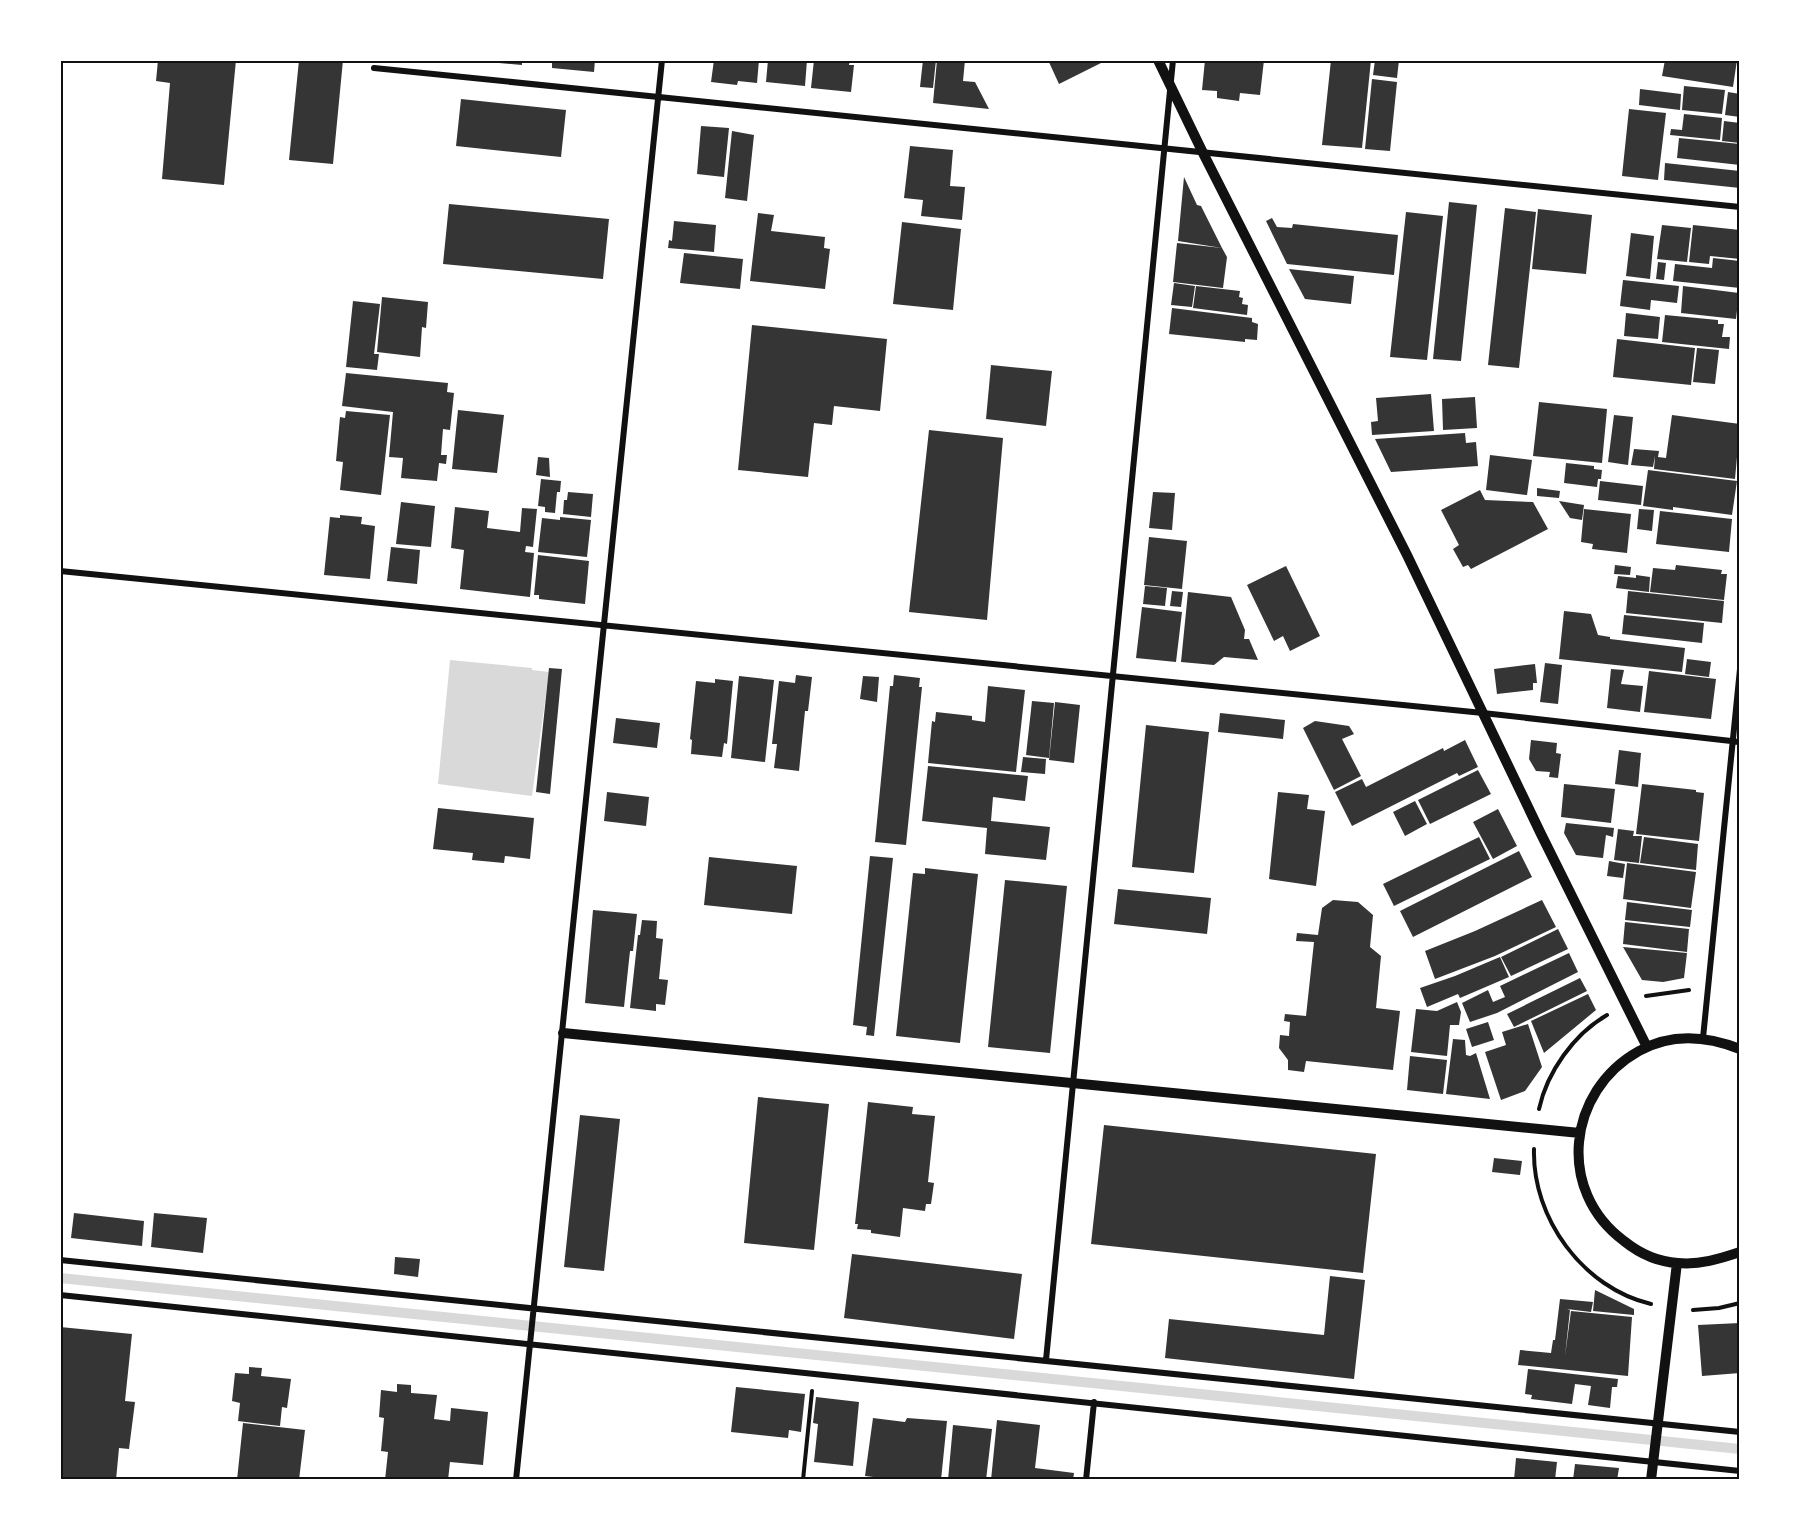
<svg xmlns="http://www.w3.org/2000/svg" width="1800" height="1540" viewBox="0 0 1800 1540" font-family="Commissioner,sans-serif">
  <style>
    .water { fill: #d9d9d9 }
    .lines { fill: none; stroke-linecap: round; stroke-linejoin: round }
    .stream { stroke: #d9d9d9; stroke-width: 10 }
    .building { fill: #353535 }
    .path { stroke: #111; stroke-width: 4 }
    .minor { stroke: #111; stroke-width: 6 }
    .tertiary { stroke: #111; stroke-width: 10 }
    .neatline { fill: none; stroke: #111; stroke-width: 2 }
  </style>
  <rect width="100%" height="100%" fill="#fff"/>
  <path class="water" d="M450,660l82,8v2l17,2 -17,124 -94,-12z"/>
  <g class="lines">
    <path class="stream" d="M60,1278l1680,171"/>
  </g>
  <path class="building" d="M158,60h78l-12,125 -62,-6 8,-96 -14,-2z
    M299,60h44l-10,104 -44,-4z
    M499,60h23v5l-23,-2z
    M552,60h43l-1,12 -42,-4z
    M714,60h45l-2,23 -19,-2 -1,4 -26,-3z
    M768,60h39l-2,26 -39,-4z
    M814,60h36l-1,5h5l-3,27 -40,-4z
    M923,60h13l-3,28 -13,-1z
    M937,60h28l-2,21 12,1 14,27 -56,-6z
    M1048,60h59l-48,24z
    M1205,60h59l-4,35 -20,-2 -1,8 -22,-3v-7l-15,-1z
    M1331,60h40l-9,88 -40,-3z
    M1375,60h24l-2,18 -24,-3z
    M1665,60h72l-4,27 -71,-11z
    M1372,79l25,3 -7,69 -25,-2z
    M1684,86l41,4 -3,24 -40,-4z
    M1640,89l41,5 -1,16 -41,-5z
    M1728,92l12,2v23l-15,-2z
    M461,99l105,11 -5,47 -105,-11z
    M1629,109l37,4 -8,67 -36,-4z
    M1684,114l38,4 -2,22 -50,-5 1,-6 11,1z
    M1724,121l16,2v20l-18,-2z
    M701,126l28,2 -5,49 -27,-3z
    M732,131l22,4 -7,66 -22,-3z
    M1679,138l61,6v21l-63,-7z
    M910,146l43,4 -3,36 15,1 -3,33 -41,-4 2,-16 -19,-2z
    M1665,163l75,8v17l-76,-8z
    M1184,177l13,28 4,1 21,42 -44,-7z
    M1449,202l28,3 -16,156 -28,-2z
    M449,204l160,15 -6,60 -160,-15z
    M1505,208l31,4 -17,156 -31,-3z
    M1538,209l54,6 -6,59 -54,-5z
    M1406,212l37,4 -16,144 -37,-3z
    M758,213l16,2 -3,16 54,6 -1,11 6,1 -5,40 -75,-8z
    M1272,218l5,9 15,1 1,-4 105,11 -4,40 -107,-11 -21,-43z
    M674,221l42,4 -2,27 -46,-4 1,-8 3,1z
    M902,222l59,7 -8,81 -60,-6z
    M1662,225l29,3 -4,34 -30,-3z
    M1693,225l47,5v29l-30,-3 -1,8 -20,-2z
    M1631,233l23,3 -4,43 -24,-3z
    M1177,243l45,5 5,9 -4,31 -50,-6z
    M684,253l59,6 -3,30 -60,-6z
    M1713,258l27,3v27l-67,-7 2,-17 37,4z
    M1658,262l8,1 -2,17 -8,-1z
    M1289,269l65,7 -3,28 -46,-5z
    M1623,280l56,6 -2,17 -26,-3 -1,10 -30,-4z
    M1174,283l21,3 -3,21 -21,-2z
    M1196,286l44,5 -1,6 4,1 -1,6 6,1 -1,10 -54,-7z
    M1683,286l56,7 -3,26 -55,-6z
    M382,297l46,5 -2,26 -4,-1 -2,30 -43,-5z
    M353,301l27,3 -6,50h5l-2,16 -31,-3z
    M1172,308l80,10v4l6,2 -1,16 -12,-1v3l-76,-8z
    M1626,313l34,4 -2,22 -34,-3z
    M1665,315l53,5v4h6l-2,13h8l-1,12 -67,-7z
    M752,325l135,14 -7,72 -46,-5 -2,19 -18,-2 -6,54 -70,-7z
    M1617,339l78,9 -4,37 -78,-8z
    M1697,348l22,2 -4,34 -22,-2z
    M991,365l61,6 -6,55 -60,-7z
    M346,373l102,10 -1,9 7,1 -4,37 -7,-1 -2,26h6l-1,9 -7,-1 -2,18 -36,-3 2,-20 -14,-1 4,-45 -51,-6z
    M1431,394l3,37 -62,4 -1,-13 7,-1 -2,-23z
    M1475,397l2,31 -34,2 -1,-31z
    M1539,402l68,7 -5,54 -69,-7z
    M458,410l46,5 -7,58 -45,-4z
    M346,411l44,4 -9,80 -41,-5 3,-28 -7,-1 4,-44 5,1z
    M1614,415l19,2 -5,48 -20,-3z
    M1672,415l68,9 -5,55 -81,-10 1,-13 -2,11 -22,-2 3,-16 25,2 -1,6 8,1z
    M929,430l74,8 -16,182 -78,-8z
    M1465,433l1,10 10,-1 2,24 -87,6 -16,-33z
    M1490,455l42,5 -5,35 -41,-5z
    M538,457l11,1 1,19 -14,-2z
    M1566,463l28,3v3l8,1 -1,9h-3l-1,8 -33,-4z
    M1648,470l89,11 -5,34 -59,-8v3l-30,-4z
    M541,479l20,2 -1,11h-3l-2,21 -10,-1v-5l-7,-1z
    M1600,481l43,5 -2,19 -43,-5z
    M1537,488l23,3 -1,7 -22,-2z
    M1480,490l5,10 48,2 15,27 -77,40 -3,-4 -5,2 -10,-18 6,-4 -18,-35z
    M568,492l25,2 -2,23 -28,-3 1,-14h3z
    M1153,492l22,1 -3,37 -23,-2z
    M1559,501l25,4 -2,15 -12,-2z
    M401,502l34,4 -4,41 -35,-3z
    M455,507l34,4 -2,17 33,4 2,-24 15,1 -4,38 -7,-1 -1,6 9,1 -4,44 -70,-8 4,-39 -13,-2z
    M1584,509l47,5 -4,39 -35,-4 1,-5 -12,-2z
    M1639,509l15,1 -2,21 -15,-2z
    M1660,511l72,8 -3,33 -73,-8z
    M340,515l22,2 -1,7 14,2 -5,53 -46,-4 6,-58 10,1z
    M560,517l31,3 -4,37 -49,-5 4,-34 18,2z
    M1149,537l38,4 -5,48 -38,-4z
    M391,547l29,3 -3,34 -30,-3z
    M538,555l51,6 -4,43 -46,-5v-4h-5z
    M1615,565l16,2 -1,8 -16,-1z
    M1676,565l46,5 -1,4h6l-3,26 -74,-8 3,-24 22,2z
    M1286,566l34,70 -30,15 -7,-15 -9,5 -27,-56z
    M1636,575l14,2 -1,15 -33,-4 2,-12 18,2z
    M1145,586l22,2 -2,18 -22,-2z
    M1172,591l11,1 -2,15 -11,-1z
    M1628,591l96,10 -2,22 -96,-10z
    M1188,592l43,5 14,33 -1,9h5l9,21 -34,-3 -10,8 -33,-3z
    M1142,607l40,5 -6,50 -40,-4z
    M1564,611l27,3 7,21 12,2v2l75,9 -3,24 -123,-13z
    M1624,615l80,8 -2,20 -80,-9z
    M1687,659l24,3 -2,15 -24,-3z
    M1545,663l17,2 -4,39 -18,-2z
    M1535,664l2,19h-4v7l-36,4 -3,-25z
    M549,668l13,1 -12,125 -14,-2z
    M1611,669l13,1 -3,14 22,2 -3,26 -33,-4z
    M1649,671l67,8 -5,40 -67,-7z
    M796,675l16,2 -4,34h-3l-6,60 -25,-3 3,-24h-5l7,-63 16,2z
    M894,675l26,3 -1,9h3l-16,158 -31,-3 15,-156h3z
    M739,676l35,4 -9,82 -34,-4z
    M863,676l16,1 -2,25 -17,-3z
    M715,679l18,2 -6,63 -3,-1 -2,14 -31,-3 1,-14 -2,-1 6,-58 19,2z
    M988,686l37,4 -9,82 -88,-9 4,-42 3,1 1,-10 36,4v4l13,2z
    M1032,701l22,2 -5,55 -23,-3z
    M1055,702l25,3 -6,58 -25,-3z
    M1220,713l65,7 -2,19 -65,-7z
    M616,718l44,5 -3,25 -44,-5z
    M1315,721l34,5 5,8 -12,5 19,37 -27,14 -31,-62z
    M1146,725l63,7 -15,141 -62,-6z
    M1465,740l13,27 -19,9 -2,-3 -105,53 -17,-34 27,-13 4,8 77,-39 1,3z
    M1531,740l26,3 -1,10 5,1 -3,24 -9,-1 1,-5 -14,-1 -7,-12z
    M1619,750l22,3 -3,34 -23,-3z
    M1023,757l23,2 -1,15 -24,-2z
    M928,766l100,10 -3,25 -32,-4 -2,24 59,6 -4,33 -61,-6 2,-26 -65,-7z
    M1478,770l13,24 -61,30 -12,-24z
    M1564,784l51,5 -4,34 -50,-6z
    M1642,784l54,6v2l8,1 -5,48 -63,-7z
    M607,792l42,5 -3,29 -42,-5z
    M1278,792l31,3 -2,14 18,2 -9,75 -47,-7z
    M1415,801l12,23 -22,12 -12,-24z
    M438,808l96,10 -4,41 -25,-3 -1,7 -32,-3 1,-7 -40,-4z
    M1498,809l19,37 -24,13 -20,-37z
    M1566,823l48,5 -1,9 -7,-2 -3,23 -27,-3 -12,-22z
    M1618,829l16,2 -1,5h9l-3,27 -25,-3z
    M1479,837l11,22 -96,47 -11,-22z
    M1644,837l54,7 -2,26 -56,-7z
    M1519,851l13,26 -119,60 -13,-26z
    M870,856l23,2 -19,178 -8,-1 1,-8 -14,-2z
    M709,857l88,9 -5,48 -88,-9z
    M1609,861l16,3 -2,14 -16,-2z
    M1627,863l69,9 -5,36 -68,-9z
    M925,868l53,6 -18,169 -64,-7 17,-163 12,1z
    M1005,880l62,6 -17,167 -62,-6z
    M1118,889l93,9 -4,36 -93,-10z
    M1333,900l25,2 15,13 -3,32 11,9 -5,52 24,3 -7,59 -87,-9 -2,11 -16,-2v-10l-9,-12 1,-13 9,1 1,-14 -6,-1 1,-7 21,2 8,-74 -18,-1 1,-8 21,2 4,-27z
    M1542,900l14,27 -61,29 -60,23 -10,-28 50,-20z
    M1627,902l65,8 -2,17 -65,-7z
    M593,910l44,4 -4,37h-3l-6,56 -39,-4z
    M642,920l15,1 -1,17 7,1 -4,40 9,1 -3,25 -9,-1v7l-26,-3 8,-73h2z
    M1625,922l64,7 -2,23 -64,-8z
    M1558,929l10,20 -57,27 -10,-19z
    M1623,947l64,6 -3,25 -21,4 -21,-2z
    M1569,953l9,19 -81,41 -27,9 -8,-19 26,-13 5,12 12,-5 -5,-11z
    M1500,957l9,20 -49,21 -2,-4 -31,13 -7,-19 35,-12z
    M1580,978l7,13 -73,36 -7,-13z
    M1588,994l8,16 -52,43 -13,-32z
    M1457,1002l4,10 -2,13h-9l-3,31 -36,-4 5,-43 21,2z
    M1488,1022l6,18 -22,7 -6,-18z
    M1528,1024l14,43 -17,24 -24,9 -16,-48 21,-7 -4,-13z
    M1453,1039l12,1 1,15 4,1 6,-3 14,46 -44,-5z
    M1410,1056l37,4 -4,34 -36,-4z
    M758,1097l71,7 -15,146 -70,-7z
    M868,1102l45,5 -1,7 23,2 -7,66 6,1 -3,21h-5l-1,7 -22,-3 -3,29 -29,-4v-3l-14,-1 1,-5h-3z
    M580,1115l40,4 -16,152 -40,-4z
    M1104,1125l272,29 -13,119 -272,-29z
    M1494,1158l28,3 -2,14 -28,-3z
    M74,1213l70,8 -2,25 -71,-8z
    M154,1213l53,5 -4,35 -52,-6z
    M852,1254l170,20 -8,65 -170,-21z
    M395,1257l25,2 -2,18 -24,-3z
    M1330,1276l35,4 -11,99 -189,-21 4,-39 155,16z
    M1595,1290l39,19v6l-41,-4z
    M1560,1299l33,3 -2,10 -24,-3 3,1 -5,46 6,-45 61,6 -4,59 -110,-11 2,-15 31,3 2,-13h2z
    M1740,1323v50l-38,3 -4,-51z
    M60,1327l72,7 -7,67 10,1 -6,47 -10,-1 -3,32h-56z
    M249,1367l13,1 -1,8 30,3 -4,29 -5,-1 -2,19 -42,-5 2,-18 -8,-2 3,-28 14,1z
    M1528,1369l90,10 -1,8h-5l-2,21 -22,-3 3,-19 -16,-2 -3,20 -41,-5 1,-4 -7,-1z
    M397,1384l14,1v8l26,2 -3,24 16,2 1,-13 37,4 -5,53 -33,-3 -2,18h-63l3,-28 -7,-1 3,-33 -5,-1 2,-27 16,2z
    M736,1387l69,7 -4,38 -12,-2 -1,8 -57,-6z
    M816,1397l43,5 -6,64 -39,-4 4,-38 -5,-1z
    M873,1418l32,4 2,-4 40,3 -6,59h-42l-34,-4z
    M997,1420l43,5 -5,43 39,5 -1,7h-82z
    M243,1423l62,7 -6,50h-62z
    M953,1425l39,4 -6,51h-38z
    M1516,1458l41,4 -2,18h-41z
    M1575,1464l44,4 -2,12h-44z"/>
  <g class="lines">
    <path class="path" d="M1646,996l43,-6
      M1539,1109c8,-37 35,-75 68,-94
      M1534,1149c-2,69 49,139 117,155
      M1693,1310l26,-2 21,-5
      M803,1480l9,-89"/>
    <path class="minor" d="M374,68l1366,139
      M60,571l1423,142 257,29
      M1703,1038l37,-369
      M60,1260l1680,172
      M60,1295l1680,176
      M1046,1360c46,-433 82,-867 127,-1300
      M516,1480l146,-1420
      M1086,1480l8,-78"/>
    <path class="tertiary" d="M1158,60l45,93 204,402 134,279 106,213
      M563,1033l1017,100
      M1740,1049c-33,-13 -69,-16 -101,2 -72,40 -83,140 -15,190 15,12 34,21 54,22 22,2 41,-4 62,-11
      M1651,1480l26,-217"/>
  </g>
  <rect width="1800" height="1540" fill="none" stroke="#ffffff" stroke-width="123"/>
  <rect x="62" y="62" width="1676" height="1416" class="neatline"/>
</svg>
